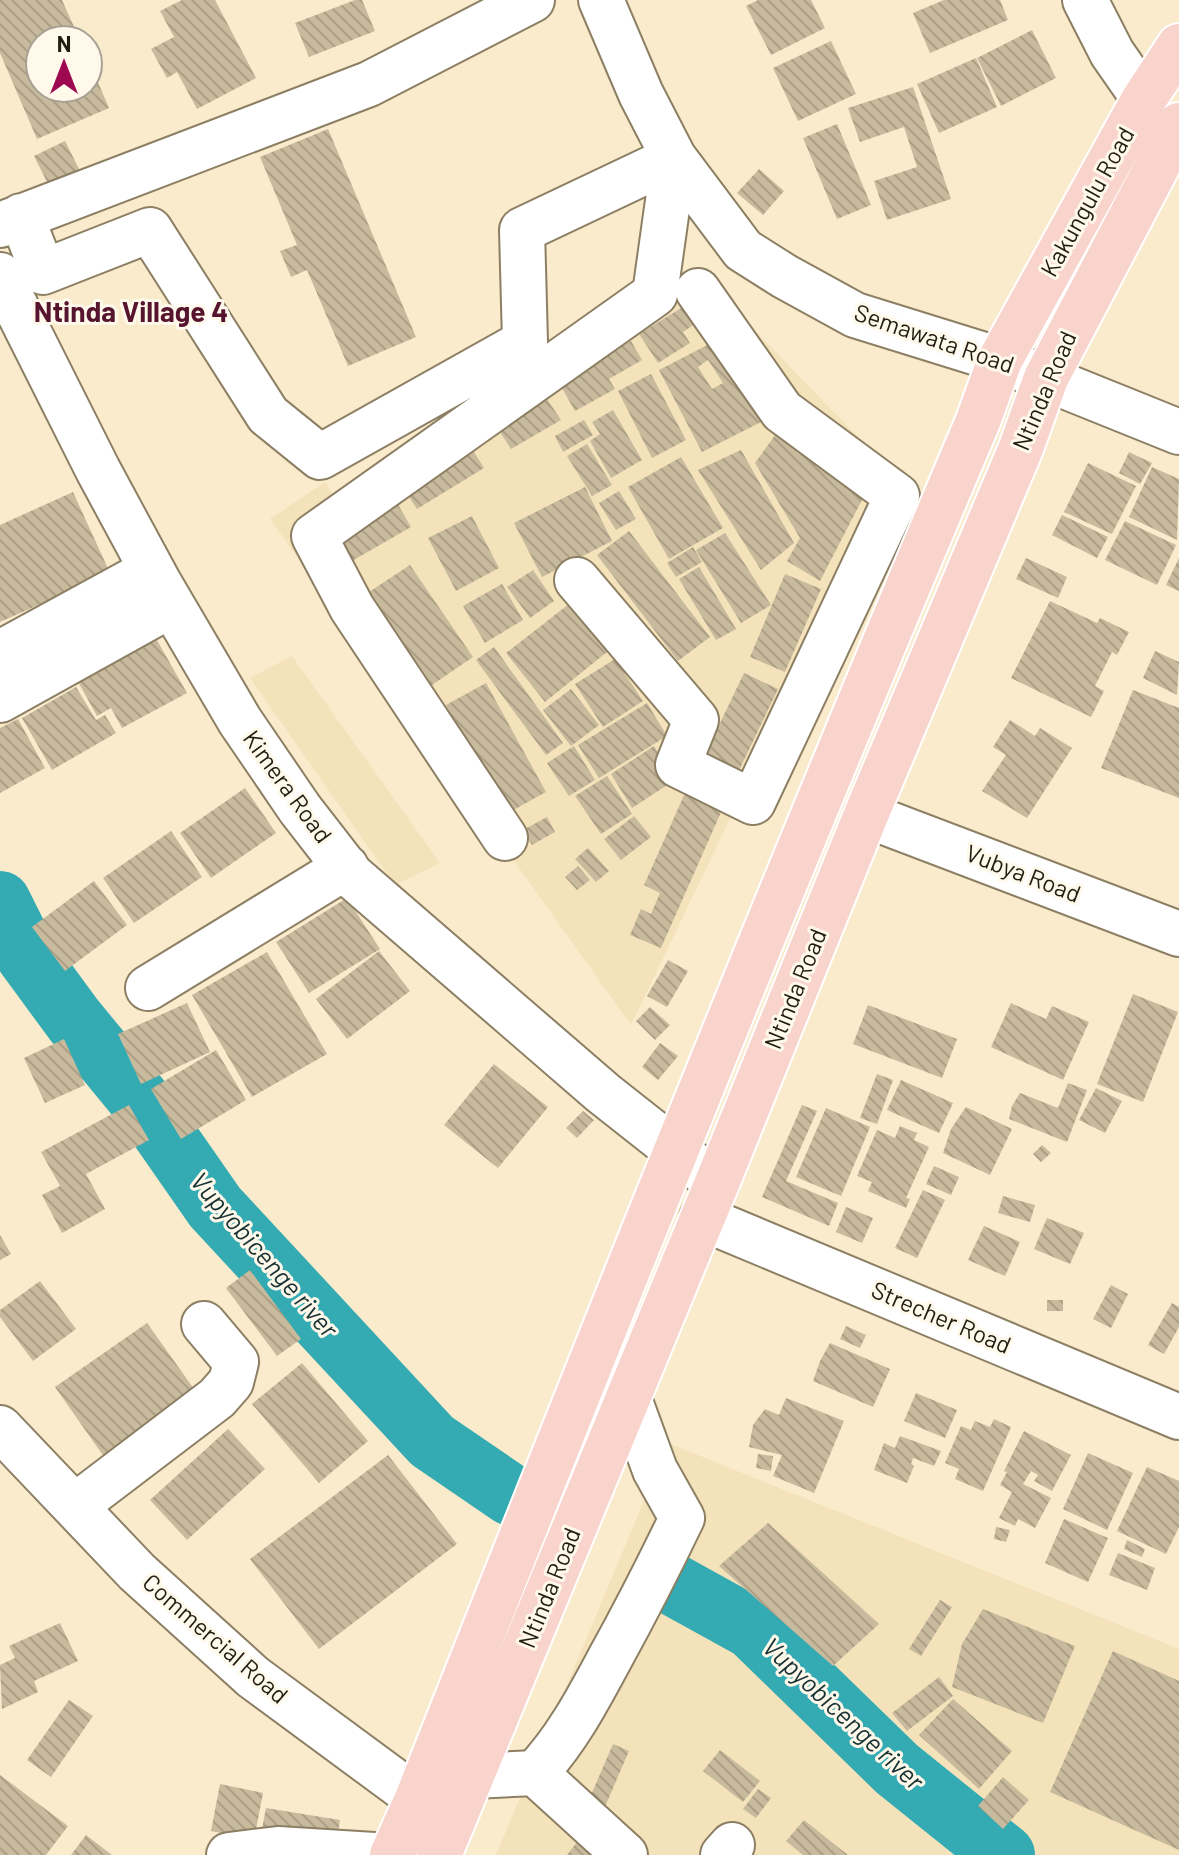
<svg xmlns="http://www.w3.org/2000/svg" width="1179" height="1855" viewBox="0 0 1179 1855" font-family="Barlow,sans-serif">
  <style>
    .built { fill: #f4e2bb }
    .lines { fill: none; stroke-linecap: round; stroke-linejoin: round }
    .river { stroke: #34aab2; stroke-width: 62 }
    .building { fill: url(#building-back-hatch); fill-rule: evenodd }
    .minor-casing { stroke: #8c7f63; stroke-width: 48 }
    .major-casing { stroke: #fff; stroke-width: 48 }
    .minor { stroke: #fff; stroke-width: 44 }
    .major { stroke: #f8d4cd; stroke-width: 44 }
    .labels { text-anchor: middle; stroke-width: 6; stroke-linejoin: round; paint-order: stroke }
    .street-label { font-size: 24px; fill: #221d11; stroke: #fff9ec }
    .water-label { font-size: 26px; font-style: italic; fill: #193234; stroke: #fff9ec }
    .quarter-label { font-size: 28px; font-weight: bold; fill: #56142e; stroke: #fff9ec }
  </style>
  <defs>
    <pattern id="building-back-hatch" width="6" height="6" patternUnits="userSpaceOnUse" patternTransform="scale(2)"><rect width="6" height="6" fill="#c8ba9c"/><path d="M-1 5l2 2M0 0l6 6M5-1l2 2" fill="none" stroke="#ac9f85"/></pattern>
  </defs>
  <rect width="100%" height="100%" fill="#faebcc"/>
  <path class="built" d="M701,275l194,200 -264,550 -361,-506 55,-37 22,30z
    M292,656l148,207 -45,22 -145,-207z
    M668,1443l511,206v206h-683z"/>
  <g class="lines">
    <path class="river" d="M0,902l27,54 47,64 70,85 71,102 217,234 79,54
      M674,1585l78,43 145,141 107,86"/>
  </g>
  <path class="building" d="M0,0h62l18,40h-40v48h48v-29l21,49 -72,31 -37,-86z
    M182,0h33l41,78 -59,31 -20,-37 -10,6 -16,-29 23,-12 -14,-26z
    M355,0h7l13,31 -66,26 -14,-34z
    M758,0h53l14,28 -54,27 -25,-49z
    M944,0h56l8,20 -78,33 -17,-40z
    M1032,30l24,48 -55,28 -24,-48z
    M831,41l25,53 -58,27 -25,-53z
    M976,58l21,49 -58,26 -22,-49z
    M913,87l38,112 -64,21 -13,-39 43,-14 -13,-40 -44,15 -12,-34z
    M837,124l34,81 -34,14 -34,-81z
    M328,129l88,208 -68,29 -41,-96 -16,7 -11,-26 17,-6 -37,-88z
    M65,141l15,30 -31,15 -15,-30z
    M759,169l25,22 -21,24 -26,-22z
    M691,302l11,17 -19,13 7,11 -32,20 -19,-29z
    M719,339l44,82 -61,31 -43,-82zM708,360l15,23 -11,6 -14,-22z
    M631,341l11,19 -33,19 6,10 -40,22 -17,-30z
    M651,374l35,66 -34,18 -34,-67z
    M547,399l14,21 -50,29 -13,-20z
    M613,410l29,50 -31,18 -21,-37 10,-7 -8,-12z
    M584,420l9,15 -30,17 -8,-16z
    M778,431l87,63 -45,87 -33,-20 13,-23 -45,-75z
    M469,444l15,24 -67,41 -15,-23z
    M587,444l25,41 -20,11 -25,-40z
    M741,450l53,93 -33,27 -63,-100z
    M1129,452l23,11 -12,21 -21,-11z
    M681,457l42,71 -54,31 -41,-72z
    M1088,463l48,23 -24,48 -48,-22z
    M1152,467l27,12 -2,61 -48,-23z
    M585,487l27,54 -70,36 -28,-54z
    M619,491l17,28 -20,11 -17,-27z
    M73,492l37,81 -110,49v-97z
    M396,501l15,26 -59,34 -16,-26z
    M1062,515l46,22 -11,21 -45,-23z
    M472,516l27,52 -43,23 -28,-53z
    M1125,521l51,24 -19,40 -52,-25z
    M629,531l81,106 -32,24 -81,-106z
    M725,533l46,72 -30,18 -45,-73z
    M693,547l9,15 -26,15 -9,-14z
    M1026,558l41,19 -9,21 -42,-19z
    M1179,558v33l-13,-6z
    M410,565l63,92 -41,28 -63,-93z
    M699,567l37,62 -20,11 -37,-61z
    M533,570l21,31 -24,17 -23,-31z
    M785,574l36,15 -36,83 -35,-15z
    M502,584l21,36 -38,23 -22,-37z
    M1050,601l47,22 3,-5 29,14 -12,23 -5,-3 -17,34 9,5 -13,26 -80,-39z
    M569,604l38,48 -62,50 -39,-49z
    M154,635l33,58 -65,35 -11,-20 -14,8 -21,-38z
    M494,647l69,96 -17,12 -70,-95z
    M1155,651l24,11 -2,33 -34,-17z
    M615,659l28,42 -40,26 -28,-43z
    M744,673l34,16 -45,94 -34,-16z
    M486,683l60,109 -40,22 -60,-109z
    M76,687l20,33 9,-5 11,18 -64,37 -30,-52z
    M571,689l28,36 -28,21 -28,-36z
    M1133,690l46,18v90l-78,-30z
    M647,703l20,33 -68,42 -21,-33z
    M18,719l27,49 -45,25v-65z
    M1010,720l25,16 5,-8 32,20 -45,70 -45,-27 24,-36 -13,-8z
    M574,746l21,34 -26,16 -22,-33z
    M654,746l21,34 -43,28 -21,-34z
    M607,776l25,38 -31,20 -26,-38z
    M689,784l37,17 -65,147 -31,-13 11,-26 10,5 9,-21 -16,-8z
    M245,788l31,45 -65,45 -31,-45z
    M634,816l17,21 -30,23 -17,-21z
    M547,817l8,15 -23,13 -9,-15z
    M171,831l31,46 -68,46 -31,-45z
    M588,848l21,23 -13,11 -21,-23z
    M578,866l12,14 -13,10 -12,-13z
    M94,881l33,44 -62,46 -33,-44z
    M347,898l33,51 -71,44 -33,-51z
    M379,951l31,40 -63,48 -31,-40z
    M267,952l60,102 -75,43 -60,-102z
    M668,960l20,11 -21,36 -20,-11z
    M1133,994l45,18 -35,90 -46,-18z
    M187,1003l23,49 -69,32 -23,-50z
    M1011,1003l35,16 6,-13 37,16 -26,58 -72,-33z
    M868,1005l89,34 -15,39 -89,-34z
    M650,1007l20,18 -15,15 -19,-19z
    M64,1039l21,46 -40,18 -21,-45z
    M660,1043l18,13 -20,24 -16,-13z
    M216,1050l30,50 -65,39 -30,-50z
    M494,1064l54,43 -50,61 -54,-43z
    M877,1074l16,6 -16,44 -17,-6z
    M901,1080l52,23 -14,30 -52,-23z
    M1068,1083l19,7 -20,52 -58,-23 3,-13 8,-13 38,15z
    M1096,1088l26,13 -17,32 -26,-13z
    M129,1105l20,35 -63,34 19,35 -43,24 -20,-38 18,-9 -19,-34z
    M802,1105l15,6 -31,70 52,22 -9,23 -67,-29z
    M966,1107l46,22 -22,46 -47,-22 8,-24z
    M826,1108l44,19 -29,69 -45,-19z
    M583,1111l11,9 -17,18 -11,-10z
    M900,1126l17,7 -3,7 15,7 -23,51 4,1 -4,9 -38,-17 4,-9 -15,-6 20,-46 18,8z
    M1042,1145l9,8 -10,9 -8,-8z
    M934,1166l25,11 -8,18 -25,-11z
    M923,1190l22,10 -28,58 -22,-10z
    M1003,1196l32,9 -5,17 -32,-9z
    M846,1207l27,11 -11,25 -26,-11z
    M1047,1218l37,15 -14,31 -36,-15z
    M984,1226l36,16 -15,34 -37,-16z
    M0,1235l11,19 -11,6z
    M250,1270l51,69 -24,17 -51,-68z
    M40,1281l36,48 -43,32 -33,-44v-7z
    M1111,1285l17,9 -17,34 -18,-9z
    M1047,1300h16v11h-16z
    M1172,1303l7,4v20l-15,27 -16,-9z
    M147,1323l52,73 -92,65 -52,-74z
    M846,1326l20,9 -6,13 -20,-9z
    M830,1343l60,26 -17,38 -60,-26 7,-20z
    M302,1363l66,78 -49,42 -67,-79z
    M916,1393l41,17 -12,28 -41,-17z
    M786,1398l58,23 -30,72 -41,-17 9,-21 -33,-8 4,-22 12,-16 14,6z
    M994,1419l17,8 -28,64 -28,-12 4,-10 -14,-6 16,-37 10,4 4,-9 15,6z
    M228,1429l37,40 -78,71 -37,-40z
    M1024,1431l47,24 -19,36 -18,-10 4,-6 -7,-4 -8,13 28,14 -16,30 -17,-9 -3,7 -16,-8 13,-26 -12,-7 7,-13 -3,-1z
    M900,1436l41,15 -7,15 -21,-8 -2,6 3,2 -7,17 -33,-13 10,-27 11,5z
    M1088,1453l45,20 -26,57 -44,-21z
    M758,1454l15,2 -2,15 -15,-3z
    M388,1455l69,89 -138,105 -69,-90z
    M1147,1467l32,14v46l-13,27 -49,-23z
    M1064,1519l44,19 -20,44 -43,-19z
    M768,1523l111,101 -46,42 -114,-100z
    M996,1527l14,3 -4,12 -12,-3z
    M1127,1540l18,9 -3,8 -18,-8z
    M1118,1553l37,15 -8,22 -38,-15z
    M940,1600l12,7 -31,49 -12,-7z
    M983,1609l92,37 -32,77 -91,-36 10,-43z
    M60,1623l18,38 -44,20 4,11 -36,17 -2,-44 15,-7 -6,-12z
    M1113,1651l66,30v169l-129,-58z
    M939,1677l14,19 -46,35 -15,-18z
    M953,1699l59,52 -33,38 -60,-54z
    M69,1700l24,16 -42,61 -24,-17z
    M613,1744l16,7 -25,58 -16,-7z
    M720,1750l40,31 -17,21 -40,-31z
    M0,1775l68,51 -22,29h-46z
    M1003,1777l26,23 -26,29 -25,-23z
    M220,1784l43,9 -9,47 -43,-9z
    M758,1789l13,9 -15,20 -13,-9z
    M266,1808l74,12 -5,30 -75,-11z
    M804,1820l44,35h-45l-17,-14z
    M86,1835l26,20h-41z
    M577,1842l18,13h-28z"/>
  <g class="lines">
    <g class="minor-casing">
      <path id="minor" d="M601,0l40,94 33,64 69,92 41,26 71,39 145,45 179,72
        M1085,0l27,53 32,46
        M21,216l22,56 107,-42 118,185 52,42 205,-115 -3,-112 152,-72
        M0,225l369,-141 163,-84
        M0,275l98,195 61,113 81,138 60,88 52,67 251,217 114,90
        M577,580l119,140 -18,45 75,37 144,-306 -115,-85 -84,-120
        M0,653l152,-83
        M0,700l171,-95
        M866,815l313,119
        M505,838l-153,-230 -38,-72 341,-242 19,-136
        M148,988l198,-121
        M702,1218l477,199
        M0,1428l137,144 116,105 194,143
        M75,1506l142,-108 14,-16 5,-20 -32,-38
        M535,1773l90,82
        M473,1776l62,-3c31,-32 53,-74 74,-113 26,-47 50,-94 73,-142l-27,-48 -27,-74
        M229,1855l49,-6 96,6
        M723,1855l9,-10"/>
    </g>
    <g class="major-casing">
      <path id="major" d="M392,1855l25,-56c183,-461 367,-922 561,-1378l22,-61 144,-261 35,-53
        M439,1855l278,-672 149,-368 155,-367 25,-70 133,-253"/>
    </g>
    <use href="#minor" class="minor"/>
    <use href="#major" class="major"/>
  </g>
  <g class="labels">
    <g class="street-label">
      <text transform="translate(1088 202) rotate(-61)" y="8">Kakungulu Road</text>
      <text transform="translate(934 339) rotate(19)" y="8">Semawata Road</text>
      <text transform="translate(1045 391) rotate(-67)" y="8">Ntinda Road</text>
      <text transform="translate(287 787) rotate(54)" y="8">Kimera Road</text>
      <text transform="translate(1023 874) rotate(21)" y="8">Vubya Road</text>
      <text transform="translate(796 989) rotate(-68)" y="8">Ntinda Road</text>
      <text transform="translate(941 1318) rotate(23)" y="8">Strecher Road</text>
      <text transform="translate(550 1588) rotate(-68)" y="8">Ntinda Road</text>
      <text transform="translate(215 1639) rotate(41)" y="8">Commercial Road</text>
    </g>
    <g class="water-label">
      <text transform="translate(264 1255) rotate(49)" y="9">Vupyobicenge river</text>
      <text transform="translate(843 1714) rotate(43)" y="9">Vupyobicenge river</text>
    </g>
    <g class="quarter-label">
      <text x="131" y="322">Ntinda Village 4</text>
    </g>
  </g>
  <g transform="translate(64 64)"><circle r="38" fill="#fff9ec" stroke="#a7a194" stroke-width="2"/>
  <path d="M0-6L14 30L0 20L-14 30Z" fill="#9e0851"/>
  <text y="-12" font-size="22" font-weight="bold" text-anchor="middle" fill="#221d11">N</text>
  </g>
</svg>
